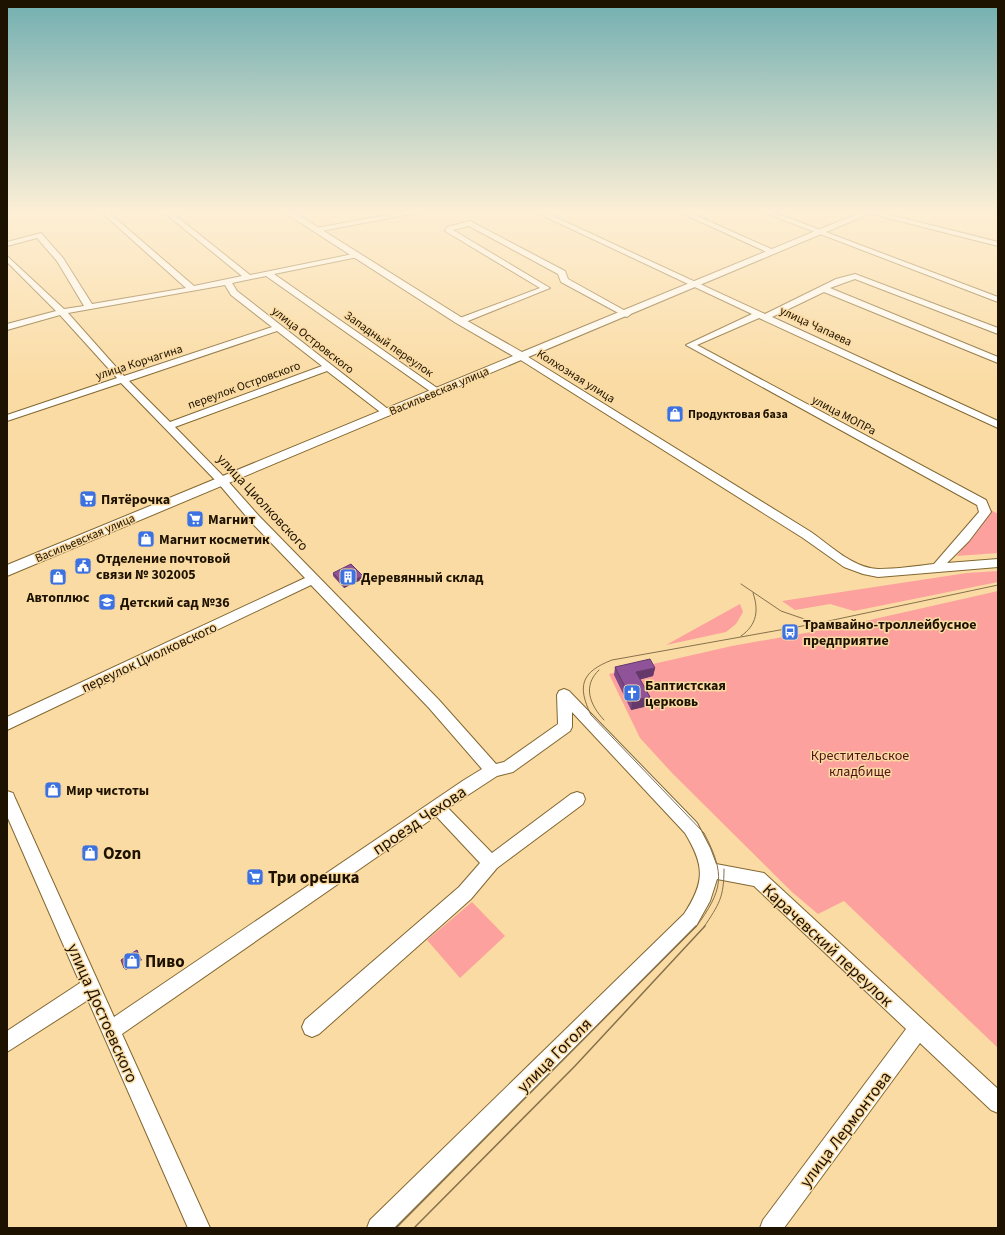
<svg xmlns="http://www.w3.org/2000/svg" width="1005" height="1235" viewBox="0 0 1005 1235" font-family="'Source Sans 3',sans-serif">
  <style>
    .green { fill: #fca19d }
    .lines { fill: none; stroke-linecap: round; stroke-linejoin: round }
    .minor-casing { stroke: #826731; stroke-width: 2 }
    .major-casing { stroke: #826731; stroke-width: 2 }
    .minor { fill: #fff; fill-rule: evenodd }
    .major { fill: #fff; fill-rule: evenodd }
    .tram-far1 { stroke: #86714d; stroke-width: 1 }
    .tram { stroke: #86714d; stroke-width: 1.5 }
    .wall { fill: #7c4783 }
    .shaded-wall { fill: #65396a }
    .building { fill: #905298; stroke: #65396a }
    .labels { text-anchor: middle; stroke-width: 3; stroke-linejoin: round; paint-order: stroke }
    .far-street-label { font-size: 12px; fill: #1d1200; stroke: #fadba3 }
    .far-poi-label { font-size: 12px; font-weight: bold; fill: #1d1200; stroke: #fadba3; text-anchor: start }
    .poi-label { font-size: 14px; font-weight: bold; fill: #1d1200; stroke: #fadba3; text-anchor: start }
    .street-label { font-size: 14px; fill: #1d1200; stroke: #fadba3 }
    .park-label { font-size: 14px; fill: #511114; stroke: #fadba3 }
    .near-street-label { font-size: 17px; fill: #1d1200; stroke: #fadba3 }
    .near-poi-label { font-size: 17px; font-weight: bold; fill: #1d1200; stroke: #fadba3; text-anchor: start }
  </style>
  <rect width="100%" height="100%" fill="#fadba3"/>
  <path class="green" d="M989,509l9,5v39l-41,3z
    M998,571v11l-144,29 -24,-7 -35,6 -13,-9 185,-28z
    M998,591v457l-154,-147 -26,13 -26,-22 -120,-119 -32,-35 -31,-64 123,-28 107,-19z
    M740,604l3,8 -7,12 -10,8 -60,13z
    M472,902l33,34 -45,42 -33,-38z"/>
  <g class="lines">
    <g class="minor-casing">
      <path id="minor" d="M100,211h7l87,75 48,-10 -80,-65h8l80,64 108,-22v4l-84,17 166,116 2,2 -2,2h-6l-168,-118 -34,7 5,8 156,122 -5,3 -4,-1 -57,-44 -152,56 51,52 33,37 180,184 57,64 8,-2 54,-38 -1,-29 2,-4 5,-2 5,2 128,132 13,25 6,16 48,9 234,216v24l-7,-3 -71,-67 -136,185h-24l3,-8 143,-191 -152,-143 -37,-7 -7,22 -14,25 -302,302h-27l3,-8 314,-306c21,-32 21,-48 1,-81l-113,-121v15l-2,4 -57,41 -16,4 -49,32 44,45 79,-59 6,-2 6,2 2,5 -2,5 -86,64 -26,31 -152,135 -7,3 -7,-3 -3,-7 3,-7 154,-133 21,-24 -44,-47 -314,218 88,194h-22l-100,-228 -81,52v-21l73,-48 -73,-167v-25l6,2 2,5 99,219 350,-237 18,-11 -53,-61 -118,-123 -304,145v-13l298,-139 -54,-56 -33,-39 -97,-100 -114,38v-6l110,-37 -57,-63 -53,15v-6l49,-13 -49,-49v-6l57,53 20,-3 -27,-45 -20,-23 -30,8v-4l34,-9 22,25 29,46 94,-16zM225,285l6,10 41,32 -148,49 -56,-63zM277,331l45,35 -152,56 -41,-41z
        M410,211h16l-110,21 -4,-2 4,-2z
        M533,211h9l223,103 71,-35 19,-5 143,54v6l-143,-55 -25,9 168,69v6l-174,-71 -52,25 226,104v7l-239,-110 -62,27 289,155 5,12 -22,29 -22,22 51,-4v8l-120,10 -15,-3 -19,-7 -41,-29 -284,-179v-4h6l286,177c20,14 42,36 67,37 19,0 38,-3 56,-5l45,-52 -2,-7 -291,-160 66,-31z
        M677,211h9l92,41 -7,2z
        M760,211h10l228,86v5z
        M867,211h8l123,31v4l-130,-33z
        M470,221l95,50 3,8 63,35 -4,3 -3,-1 -63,-34 -3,-8 -89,-48 -16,4 97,58 -87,35h-6v-4l83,-31 -95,-57 2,-4z"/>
    </g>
    <g class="major-casing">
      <path id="major" d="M282,211h10l172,108 58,33 342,-141h12l-869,365v-11l506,-209 -57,-33z"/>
    </g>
    <use href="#minor" class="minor"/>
    <use href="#major" class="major"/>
    <path class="tram-far1" d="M741,584l40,27 32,11
      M741,636c16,-11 18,-26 12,-43
      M599,670c-17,16 -9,35 5,50
      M696,927c27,-37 30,-52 8,-94l-113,-118c-14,-29 -10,-43 21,-55l207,-37 179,-38
      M704,927c15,-23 20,-29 20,-58"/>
    <path class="tram" d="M396,1228l300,-302
      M414,1228l161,-162 130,-140"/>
  </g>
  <path class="wall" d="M333,573l30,3v3l-19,9 -11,-12z
    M615,667l40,1 -2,8 -13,3 10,18 -2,9 -17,4 -17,-35z"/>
  <path class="shaded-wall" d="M363,576v3l-19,9v-3z
    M655,668l-2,8 -18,5 1,-9z
    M650,697l-2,9 -17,4 1,-9z
    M137,950l1,3 4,7 -16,10 -2,-2z"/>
  <path class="building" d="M351,564l12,12 -19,9 -11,-12z
    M650,659l5,9 -19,4 14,25 -18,4 -17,-34z
    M137,950l3,8 -16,10 -3,-8z"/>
  <linearGradient id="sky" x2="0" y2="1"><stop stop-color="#72afb1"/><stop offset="0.55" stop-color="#fdefd6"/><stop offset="1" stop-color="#fdefd6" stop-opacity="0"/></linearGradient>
  <rect width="1005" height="384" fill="url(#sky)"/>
  <defs>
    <g id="shop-square" transform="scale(0.9)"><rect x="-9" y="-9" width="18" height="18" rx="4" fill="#3c71e1" stroke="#fadba3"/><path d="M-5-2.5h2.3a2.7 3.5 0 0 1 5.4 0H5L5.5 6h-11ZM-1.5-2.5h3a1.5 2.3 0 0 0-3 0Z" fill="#fff"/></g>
    <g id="supermarket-square" transform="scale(0.9)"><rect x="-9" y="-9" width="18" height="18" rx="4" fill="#3c71e1" stroke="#fadba3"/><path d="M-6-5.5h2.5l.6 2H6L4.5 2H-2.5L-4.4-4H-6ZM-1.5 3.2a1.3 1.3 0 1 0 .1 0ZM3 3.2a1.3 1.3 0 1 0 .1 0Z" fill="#fff"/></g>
    <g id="civic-square" transform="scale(0.9)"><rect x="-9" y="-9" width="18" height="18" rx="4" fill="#3c71e1" stroke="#fadba3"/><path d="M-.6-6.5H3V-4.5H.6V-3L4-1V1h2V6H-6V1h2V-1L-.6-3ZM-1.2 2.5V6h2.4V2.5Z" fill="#fff"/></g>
    <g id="building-square" transform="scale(0.9)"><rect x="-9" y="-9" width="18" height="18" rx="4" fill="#3c71e1" stroke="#fadba3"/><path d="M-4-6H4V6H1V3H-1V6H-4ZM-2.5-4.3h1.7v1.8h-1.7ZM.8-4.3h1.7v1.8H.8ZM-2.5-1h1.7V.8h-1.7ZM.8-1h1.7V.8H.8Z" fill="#fff"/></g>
    <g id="school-square" transform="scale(0.9)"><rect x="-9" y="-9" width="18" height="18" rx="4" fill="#3c71e1" stroke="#fadba3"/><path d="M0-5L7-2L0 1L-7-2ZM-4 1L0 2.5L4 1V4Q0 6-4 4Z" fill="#fff"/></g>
    <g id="bus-square" transform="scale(0.9)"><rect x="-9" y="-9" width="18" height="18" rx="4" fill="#3c71e1" stroke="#fadba3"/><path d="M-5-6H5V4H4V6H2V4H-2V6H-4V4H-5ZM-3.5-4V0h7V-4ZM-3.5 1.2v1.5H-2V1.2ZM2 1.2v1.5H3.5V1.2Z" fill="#fff"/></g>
    <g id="church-square" transform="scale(0.9)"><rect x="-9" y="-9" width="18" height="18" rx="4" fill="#3c71e1" stroke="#fadba3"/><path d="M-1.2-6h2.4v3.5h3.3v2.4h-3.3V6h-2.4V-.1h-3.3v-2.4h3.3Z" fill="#fff"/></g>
  </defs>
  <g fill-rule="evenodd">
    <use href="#shop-square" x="675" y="414"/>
    <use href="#supermarket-square" x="88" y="499"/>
    <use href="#supermarket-square" x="195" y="519"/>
    <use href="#shop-square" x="146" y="539"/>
    <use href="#civic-square" x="83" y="566"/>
    <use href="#shop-square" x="58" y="577"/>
    <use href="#building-square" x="348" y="577"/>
    <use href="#school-square" x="107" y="602"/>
    <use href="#bus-square" x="790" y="632"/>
    <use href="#church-square" x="632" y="693"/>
    <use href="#shop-square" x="53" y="790"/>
    <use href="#shop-square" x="90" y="853"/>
    <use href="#supermarket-square" x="255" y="877"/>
    <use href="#shop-square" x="132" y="961"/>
  </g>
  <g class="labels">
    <g class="far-street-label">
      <text transform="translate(816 326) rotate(25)" y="4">улица Чапаева</text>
      <text transform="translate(313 340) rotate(38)" y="4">улица Островского</text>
      <text transform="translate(389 344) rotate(35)" y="4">Западный переулок</text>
      <text transform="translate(139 362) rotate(-18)" y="4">улица Корчагина</text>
      <text transform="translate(576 376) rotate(32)" y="4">Колхозная улица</text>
      <text transform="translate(244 385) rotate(-20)" y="4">переулок Островского</text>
      <text transform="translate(439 391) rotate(-23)" y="4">Васильевская улица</text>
      <text transform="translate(844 415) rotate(28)" y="4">улица МОПРа</text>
      <text transform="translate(85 538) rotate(-23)" y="4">Васильевская улица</text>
    </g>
    <g class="far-poi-label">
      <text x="688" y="418">Продуктовая база</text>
    </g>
    <g class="poi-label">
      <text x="101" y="504">Пятёрочка</text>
      <text x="208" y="524">Магнит</text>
      <text x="159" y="544">Магнит косметик</text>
      <text x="96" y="563">Отделение почтовой<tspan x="96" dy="16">связи № 302005</tspan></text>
      <text x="361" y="582">Деревянный склад</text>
      <text x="58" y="602" text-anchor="middle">Автоплюс</text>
      <text x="120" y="607">Детский сад №36</text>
      <text x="803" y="629">Трамвайно-троллейбусное<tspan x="803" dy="16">предприятие</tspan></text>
      <text x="645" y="690">Баптистская<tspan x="645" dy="16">церковь</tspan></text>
      <text x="66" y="795">Мир чистоты</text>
    </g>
    <g class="street-label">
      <text transform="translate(263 502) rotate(47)" y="5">улица Циолковского</text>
      <text transform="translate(149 657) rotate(-25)" y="5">переулок Циолковского</text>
    </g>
    <g class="park-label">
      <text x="860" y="760">Крестительское<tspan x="860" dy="16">кладбище</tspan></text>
    </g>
    <g class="near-street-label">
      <text transform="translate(419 820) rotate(-34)" y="6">проезд Чехова</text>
      <text transform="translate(828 945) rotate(43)" y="6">Карачевский переулок</text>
      <text transform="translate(103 1013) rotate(66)" y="6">улица Достоевского</text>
      <text transform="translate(554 1055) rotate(-45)" y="6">улица Гоголя</text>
      <text transform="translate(845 1129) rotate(-53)" y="6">улица Лермонтова</text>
    </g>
    <g class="near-poi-label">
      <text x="103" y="859">Ozon</text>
      <text x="268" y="883">Три орешка</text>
      <text x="145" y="967">Пиво</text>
    </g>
  </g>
  <rect width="1005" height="1235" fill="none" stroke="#1d1200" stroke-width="16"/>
</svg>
